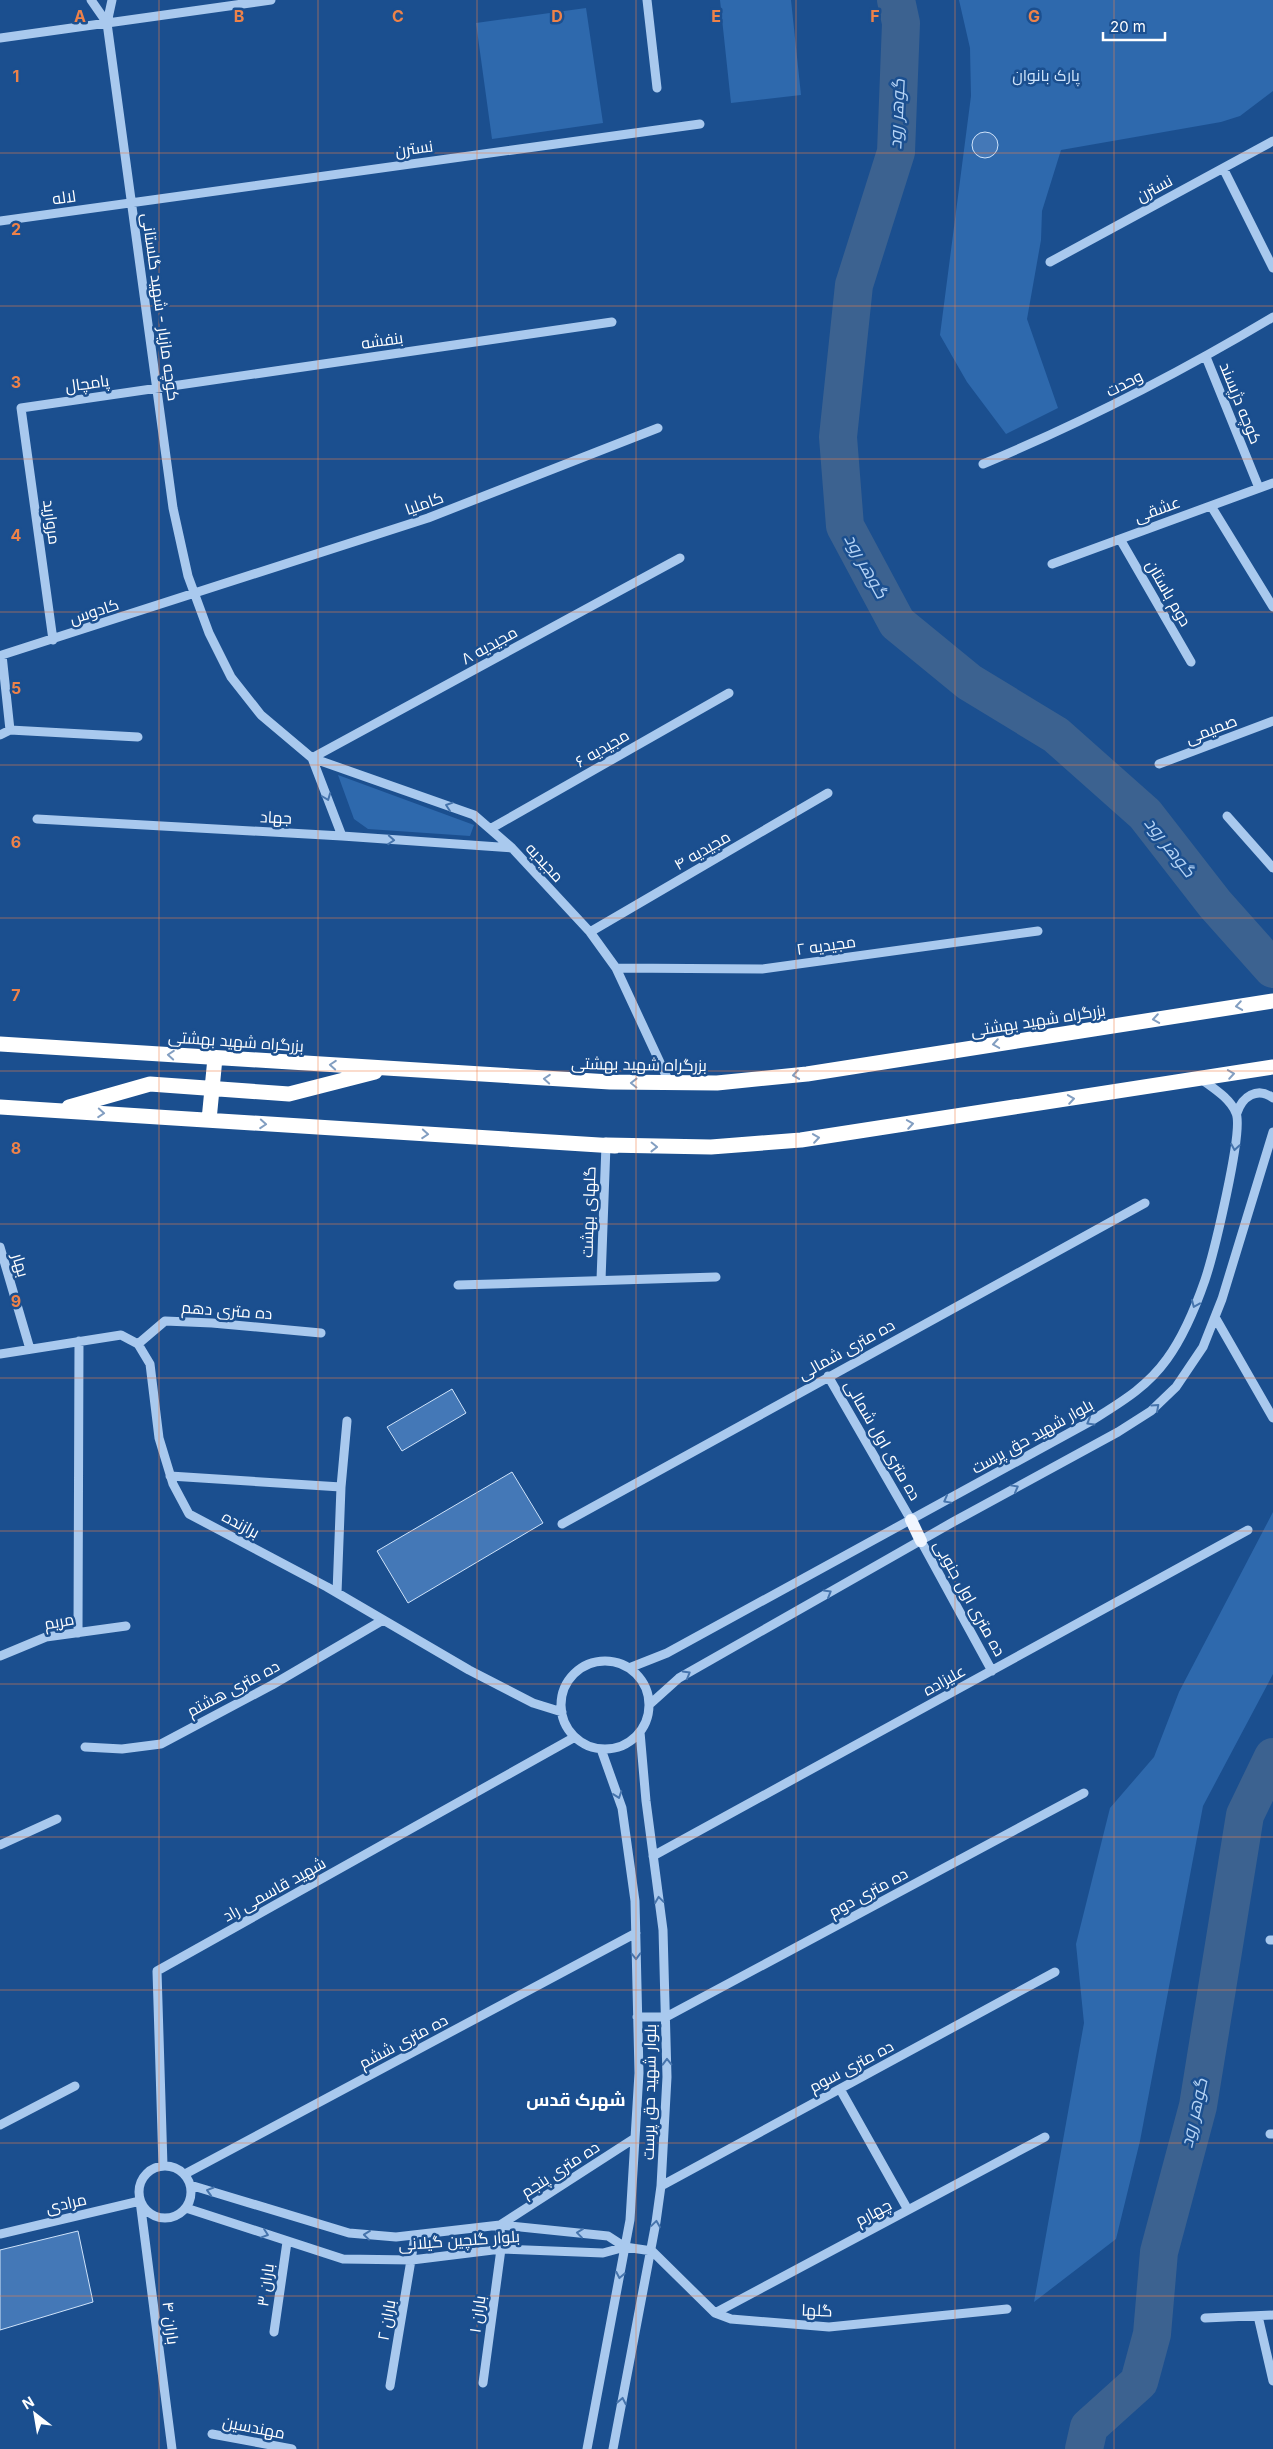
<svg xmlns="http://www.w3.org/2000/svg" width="1273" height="2449" viewBox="0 0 1273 2449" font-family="Inter,Cairo,sans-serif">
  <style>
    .green { fill: #2e69ad }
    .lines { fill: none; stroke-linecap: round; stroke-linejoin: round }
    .river { stroke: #3c6290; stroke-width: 38 }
    .building { fill: #4478b7; stroke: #cfe3fa }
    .minor { stroke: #a9c9ee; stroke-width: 9 }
    .major { stroke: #f0f6ff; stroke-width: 12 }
    .highway { stroke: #fff; stroke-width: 15 }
    .oneway { stroke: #4674ac }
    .oneway2 { stroke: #829ec1 }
    .grid { fill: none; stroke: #ee8249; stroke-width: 1; stroke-opacity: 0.55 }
    .labels { text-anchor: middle; stroke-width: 5; stroke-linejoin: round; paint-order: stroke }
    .park-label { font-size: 16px; fill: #cfe3fa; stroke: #1b4f8f }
    .street-label { font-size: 16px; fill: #fff; stroke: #1b4f8f }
    .water-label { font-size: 18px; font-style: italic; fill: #b5d3f5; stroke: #1b4f8f }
    .neighbourhood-label { font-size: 18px; font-weight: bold; fill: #fff; stroke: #1b4f8f }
    .grid-label { font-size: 16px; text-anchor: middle; font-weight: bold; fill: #ee8249; stroke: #1b4f8f; stroke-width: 5; stroke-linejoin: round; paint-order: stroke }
  </style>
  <rect width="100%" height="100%" fill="#1b4f8f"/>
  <path class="green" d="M720,0h71l10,95 -70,8z
    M959,0h314v91l-33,25 -19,6 -160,28 -19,61 -1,29 -14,79 31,89 -52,26 -39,-52 -27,-47 31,-239 -1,-48z
    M586,8l17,115 -111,16 -16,-116z
    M338,775l136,50 -4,11 -102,-7 -14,-10z
    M1273,1512v162l-70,132 -63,335 -24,98 -82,63 50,-279 -8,-79 34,-136 44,-51 25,-65z"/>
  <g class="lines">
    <path class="river" d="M896,0l5,23 -5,129 -42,133 -16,152 7,89 52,97 72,59 87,53 89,79 70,90 58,65
      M1084,2449l5,-22 50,-45 13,-48 7,-82 39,-146 47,-291 28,-58"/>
  </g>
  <path class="building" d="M972 145a13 13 0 1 1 26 0a13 13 0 1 1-26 0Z
    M452,1389l14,24 -64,38 -15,-24z
    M512,1472l31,51 -135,80 -31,-52z
    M78,2231l15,71 -93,28v-80z"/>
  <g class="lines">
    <path class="minor" d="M91,0l16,23
      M112,0l-5,23 66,485 15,68 21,57 22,44 30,38 51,43 162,57 38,33 78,84 26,36 54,116
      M647,0l10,88
      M0,38l271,-38
      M1223,168l50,100
      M0,221l700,-97
      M1050,262l223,-121
      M1206,357l53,131
      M983,464c101,-42 196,-91 290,-147
      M1211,506l62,101
      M1120,539l71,123
      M1052,564l221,-81
      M53,640l-32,-232 591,-86
      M10,730l128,7
      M0,735l10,-5 -8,-75 426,-137 230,-90
      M312,758l368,-200
      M312,758l30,78
      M1159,764l114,-43
      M1227,816l46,52
      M37,819l305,17 170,12
      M490,829l239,-136
      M590,932l238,-139
      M616,968l146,1 276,-38
      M1237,1113c5,-16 20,-27 36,-15
      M0,1247l30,102
      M601,1280l5,-135
      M458,1285l258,-8
      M1215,1317l58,101
      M138,1344l27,-23 47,2 109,10
      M0,1354l121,-19 17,9 12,20 9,74 14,46 16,30 138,73 142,83 64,33 29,9
      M828,1376l83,144
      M170,1476l171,11
      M562,1524l583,-321
      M921,1541l71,130
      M337,1593l4,-106 6,-66
      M78,1633l1,-292
      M0,1656l46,-19 80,-11
      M561 1705a44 44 0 1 1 88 0a44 44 0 1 1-88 0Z
      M629,1668l38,-15 424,-232c30,-19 55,-33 76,-62 16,-22 29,-53 38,-79 8,-24 39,-149 31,-167 -6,-15 -23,-25 -35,-34
      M649,1705l30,-27 274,-156 165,-90 33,-21 25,-24 27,-40 19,-48 51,-167
      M85,1747l37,2 39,-5 111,-59 111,-65
      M0,1845l57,-26
      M653,1856l595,-326
      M1270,1940h3
      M637,2017h29l418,-224
      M840,2089l68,121
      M0,2125l75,-39
      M1270,2134h3
      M163,2166l-6,-195 418,-234
      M139 2192a26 26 0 1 1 52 0a26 26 0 1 1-52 0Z
      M185,2174l451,-241
      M190,2185l159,48 47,4 104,-12 108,11 17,11
      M661,2186l394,-214
      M186,2208l157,51 69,1 89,-11 102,4 22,-6 27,4 63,62 16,6 98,8 178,-18
      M0,2234l140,-33 32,248
      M715,2313l330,-176
      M1258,2316l15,65
      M1205,2318l68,-3
      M274,2332l13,-90
      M483,2383l18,-134 -1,-24 135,-87
      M390,2386l25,-150
      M212,2434l80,15
      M587,2449l43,-229 9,-147 -4,-172 -13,-93 -21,-59
      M613,2449l43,-227 5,-36 6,-109 -4,-147 -17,-129 -6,-69"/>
    <path class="major" d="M911,1520l10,21"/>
    <path class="highway" d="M0,1044l610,38 107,1 90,-9 466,-73
      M0,1107l615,39
      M69,1107l81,-23 139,10 86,-22
      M209,1120l6,-62
      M606,1145l105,2 90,-7 472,-73"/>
  </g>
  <defs><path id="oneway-chevron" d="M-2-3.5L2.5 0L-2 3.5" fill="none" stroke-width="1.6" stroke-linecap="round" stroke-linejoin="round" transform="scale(1.25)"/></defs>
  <g class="oneway">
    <use href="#oneway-chevron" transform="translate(327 797) rotate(69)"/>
    <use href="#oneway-chevron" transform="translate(449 806) rotate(-161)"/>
    <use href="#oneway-chevron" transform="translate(391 840) rotate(4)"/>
    <use href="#oneway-chevron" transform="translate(1235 1147) rotate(99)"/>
    <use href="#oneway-chevron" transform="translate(1195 1304) rotate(113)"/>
    <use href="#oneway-chevron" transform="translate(1156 1407) rotate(-42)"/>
    <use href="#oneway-chevron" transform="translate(1090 1422) rotate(150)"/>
    <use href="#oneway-chevron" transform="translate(1015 1488) rotate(-29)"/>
    <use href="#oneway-chevron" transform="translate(947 1500) rotate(151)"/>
    <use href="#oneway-chevron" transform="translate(828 1593) rotate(-30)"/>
    <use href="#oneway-chevron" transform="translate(687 1674) rotate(-30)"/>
    <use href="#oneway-chevron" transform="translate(618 1795) rotate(71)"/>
    <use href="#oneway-chevron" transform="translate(659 1900) rotate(-98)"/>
    <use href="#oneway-chevron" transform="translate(636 1956) rotate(89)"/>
    <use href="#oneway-chevron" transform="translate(667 2062) rotate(-91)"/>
    <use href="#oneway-chevron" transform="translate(210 2191) rotate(-163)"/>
    <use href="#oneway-chevron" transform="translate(656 2224) rotate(-82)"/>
    <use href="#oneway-chevron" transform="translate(580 2233) rotate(-173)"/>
    <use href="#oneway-chevron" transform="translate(265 2234) rotate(19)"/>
    <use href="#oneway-chevron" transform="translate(367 2235) rotate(-174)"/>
    <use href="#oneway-chevron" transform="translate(620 2275) rotate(101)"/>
    <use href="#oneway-chevron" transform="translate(622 2401) rotate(-79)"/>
  </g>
  <g class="oneway2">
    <use href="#oneway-chevron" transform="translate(1239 1006) rotate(171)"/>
    <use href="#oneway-chevron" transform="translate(1156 1019) rotate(171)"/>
    <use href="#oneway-chevron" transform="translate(996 1044) rotate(171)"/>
    <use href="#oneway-chevron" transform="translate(171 1055) rotate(-176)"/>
    <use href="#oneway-chevron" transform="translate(333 1065) rotate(-176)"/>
    <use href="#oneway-chevron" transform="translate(1231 1074) rotate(-9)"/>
    <use href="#oneway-chevron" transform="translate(796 1075) rotate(172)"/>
    <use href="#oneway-chevron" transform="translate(547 1079) rotate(-176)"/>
    <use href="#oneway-chevron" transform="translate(634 1083) rotate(-179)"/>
    <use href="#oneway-chevron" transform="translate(1071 1099) rotate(-9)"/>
    <use href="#oneway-chevron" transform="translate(101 1113) rotate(4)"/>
    <use href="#oneway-chevron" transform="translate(263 1124) rotate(4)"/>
    <use href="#oneway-chevron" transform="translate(910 1124) rotate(-9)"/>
    <use href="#oneway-chevron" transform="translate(425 1134) rotate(4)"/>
    <use href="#oneway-chevron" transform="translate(816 1138) rotate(-8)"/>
    <use href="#oneway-chevron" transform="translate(654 1147) rotate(1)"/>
  </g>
  <path class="grid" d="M159,0v2449M318,0v2449M477,0v2449M636,0v2449M796,0v2449M955,0v2449M1114,0v2449M0,153h1273M0,306h1273M0,459h1273M0,612h1273M0,765h1273M0,918h1273M0,1071h1273M0,1224h1273M0,1378h1273M0,1531h1273M0,1684h1273M0,1837h1273M0,1990h1273M0,2143h1273M0,2296h1273"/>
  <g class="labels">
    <g class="park-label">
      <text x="1046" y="81">پارک بانوان</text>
    </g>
    <g class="street-label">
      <text transform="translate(414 148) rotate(-8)" y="6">نسترن</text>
      <text transform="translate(1154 188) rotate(-28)" y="6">نسترن</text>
      <text transform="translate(64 197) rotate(-8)" y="6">لاله</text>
      <text transform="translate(161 307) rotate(82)" y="6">کوچه مازیار - شهید گلستانی</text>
      <text transform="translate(382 340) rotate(-8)" y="6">بنفشه</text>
      <text transform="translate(87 383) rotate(-8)" y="6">پامچال</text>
      <text transform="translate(1124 383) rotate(-27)" y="6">وحدت</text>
      <text transform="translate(1241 403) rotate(68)" y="6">کوچه دژپسند</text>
      <text transform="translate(424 503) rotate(-20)" y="6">کاملیا</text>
      <text transform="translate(1157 509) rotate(-20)" y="6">عشقی</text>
      <text transform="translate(52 522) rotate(82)" y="6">مروارید</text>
      <text transform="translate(1169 593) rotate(60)" y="6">دوم باستان</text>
      <text transform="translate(94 611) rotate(-18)" y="6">کادوس</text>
      <text transform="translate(489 645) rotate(-29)" y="6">مجیدیه ۸</text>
      <text transform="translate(1211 729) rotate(-21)" y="6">صمیمی</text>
      <text transform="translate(602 748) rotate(-30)" y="6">مجیدیه ۶</text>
      <text transform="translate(276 817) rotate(3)" y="6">جهاد</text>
      <text transform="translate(702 850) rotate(-30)" y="6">مجیدیه ۴</text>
      <text transform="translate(545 862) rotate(47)" y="6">مجیدیه</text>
      <text transform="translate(826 945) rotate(-8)" y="6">مجیدیه ۲</text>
      <text transform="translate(1038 1020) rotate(-9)" y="6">بزرگراه شهید بهشتی</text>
      <text transform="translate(236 1041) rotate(4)" y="6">بزرگراه شهید بهشتی</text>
      <text transform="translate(639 1064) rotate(1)" y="6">بزرگراه شهید بهشتی</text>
      <text transform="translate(588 1212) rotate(-88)" y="6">گلهای بهشت</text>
      <text transform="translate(21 1265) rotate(74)" y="6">بهار</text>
      <text transform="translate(227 1310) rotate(4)" y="6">ده متری دهم</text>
      <text transform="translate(846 1349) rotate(-29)" y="6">ده متری شمالی</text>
      <text transform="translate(1032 1436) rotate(-29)" y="6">بلوار شهید حق پرست</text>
      <text transform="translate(883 1440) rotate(60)" y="6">ده متری اول شمالی</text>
      <text transform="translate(241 1524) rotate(28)" y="6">برازنده</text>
      <text transform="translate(970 1598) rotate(61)" y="6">ده متری اول جنوبی</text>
      <text transform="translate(59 1621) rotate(-10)" y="6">مریم</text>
      <text transform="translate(944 1680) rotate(-29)" y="6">علیزاده</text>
      <text transform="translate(233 1688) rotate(-28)" y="6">ده متری هشتم</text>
      <text transform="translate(274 1889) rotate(-29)" y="6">شهید قاسمی راد</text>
      <text transform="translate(868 1892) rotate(-28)" y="6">ده متری دوم</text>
      <text transform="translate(403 2041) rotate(-28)" y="6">ده متری ششم</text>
      <text transform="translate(851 2066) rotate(-28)" y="6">ده متری سوم</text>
      <text transform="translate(649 2092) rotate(-89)" y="6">بلوار شهید حق پرست</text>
      <text transform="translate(560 2169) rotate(-33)" y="6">ده متری پنجم</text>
      <text transform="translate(66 2203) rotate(-13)" y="6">مرادی</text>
      <text transform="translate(873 2212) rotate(-28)" y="6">چهارم</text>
      <text transform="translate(459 2240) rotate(-4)" y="6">بلوار گلچین گیلانی</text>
      <text transform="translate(265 2285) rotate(-82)" y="6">باران ۳</text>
      <text transform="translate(817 2310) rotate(2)" y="6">گلها</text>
      <text transform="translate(477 2314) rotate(-82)" y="6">باران ۱</text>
      <text transform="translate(386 2320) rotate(-80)" y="6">باران ۲</text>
      <text transform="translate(171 2323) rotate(83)" y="6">باران ۴</text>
      <text transform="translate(254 2427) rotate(11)" y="6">مهندسین</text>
    </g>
    <g class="water-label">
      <text transform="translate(897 114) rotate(-87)" y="6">گوهر رود</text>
      <text transform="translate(866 566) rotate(61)" y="6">گوهر رود</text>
      <text transform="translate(1170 847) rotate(52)" y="6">گوهر رود</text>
      <text transform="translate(1194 2113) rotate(-77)" y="6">گوهر رود</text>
    </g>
    <g class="neighbourhood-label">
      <text x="576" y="2106">شهرک قدس</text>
    </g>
  </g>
  <g class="grid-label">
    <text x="80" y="22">A</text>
    <text x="239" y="22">B</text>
    <text x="398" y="22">C</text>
    <text x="557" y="22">D</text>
    <text x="716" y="22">E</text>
    <text x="875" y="22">F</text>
    <text x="1034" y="22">G</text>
    <text x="16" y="82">1</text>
    <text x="16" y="235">2</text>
    <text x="16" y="388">3</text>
    <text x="16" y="541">4</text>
    <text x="16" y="694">5</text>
    <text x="16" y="848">6</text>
    <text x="16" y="1001">7</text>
    <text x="16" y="1154">8</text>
    <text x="16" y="1307">9</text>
  </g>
  <g transform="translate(35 2414) rotate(329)" stroke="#1b4f8f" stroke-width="4" paint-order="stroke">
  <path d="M0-4L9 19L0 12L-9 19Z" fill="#ffffff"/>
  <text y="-8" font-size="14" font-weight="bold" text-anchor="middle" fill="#ffffff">N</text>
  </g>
  <path d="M1103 32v8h62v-8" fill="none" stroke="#ffffff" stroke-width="2.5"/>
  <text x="1110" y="32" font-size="15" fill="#ffffff" stroke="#1b4f8f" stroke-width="4" paint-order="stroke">20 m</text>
</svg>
